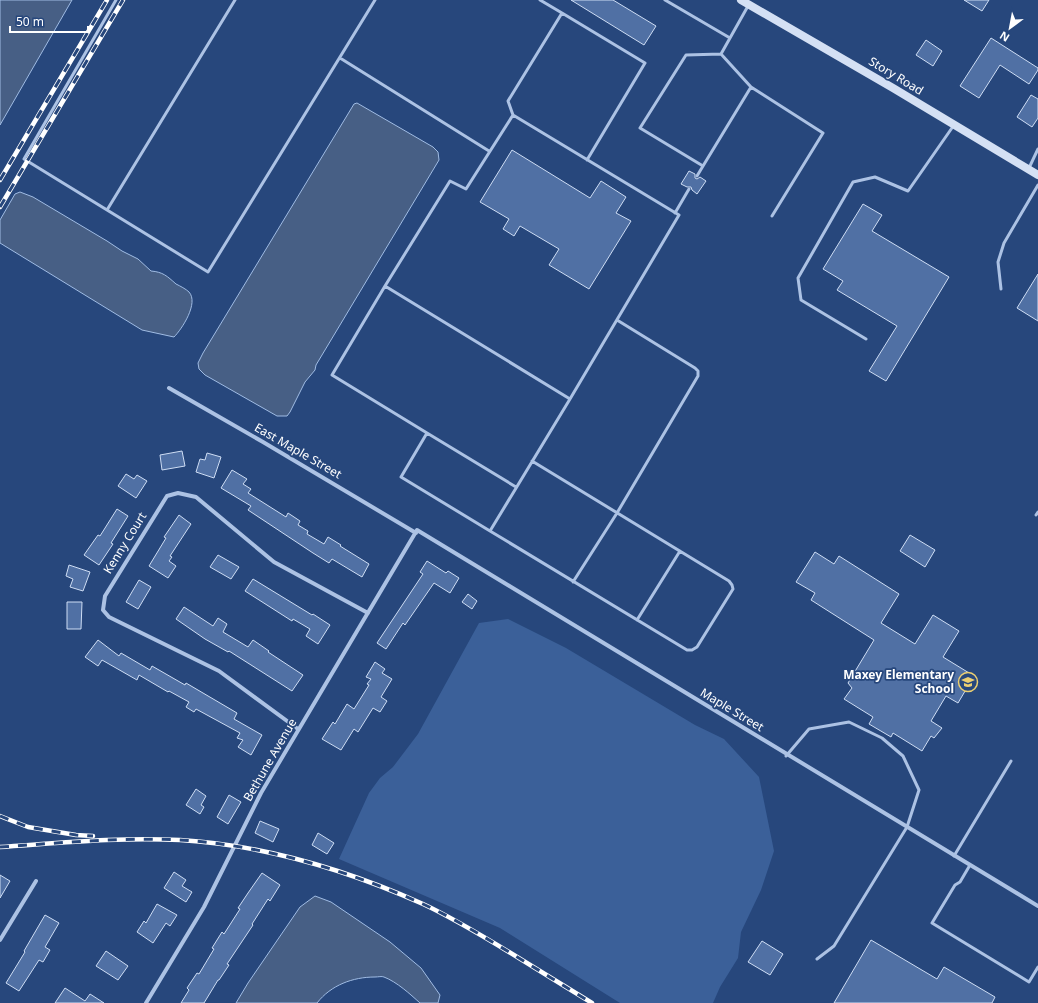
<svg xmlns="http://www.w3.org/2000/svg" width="1038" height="1003" viewBox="0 0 1038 1003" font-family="'Noto Sans',sans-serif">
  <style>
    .green { fill: #3b6099 }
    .water { fill: #475f85; stroke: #a0bce4 }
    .building { fill: #5070a4; stroke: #ceddf4 }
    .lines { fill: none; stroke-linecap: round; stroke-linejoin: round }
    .lane { stroke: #acc2e4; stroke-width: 3 }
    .street { stroke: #acc2e4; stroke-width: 4 }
    .secondary { stroke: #d4e0f4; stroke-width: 8 }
    .rail-casing { stroke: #fff; stroke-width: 4.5 }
    .rail { stroke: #27477c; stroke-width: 3; stroke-dasharray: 9; stroke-linecap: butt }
    .labels { text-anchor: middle; stroke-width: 3.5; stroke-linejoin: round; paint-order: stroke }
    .street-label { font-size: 12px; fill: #fff; stroke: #27477c }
    .poi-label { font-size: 12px; font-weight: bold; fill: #fff; stroke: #27477c; text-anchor: end }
  </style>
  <rect width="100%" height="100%" fill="#27477c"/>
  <path class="green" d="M508,619l58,29 129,77 29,14 35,38 15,74 -13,39 -20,42 -3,26 -18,29 -7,16h-93l-120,-75 -161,-69 30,-66 11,-15 13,-11 25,-33 61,-111z"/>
  <path class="water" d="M0,0h72l-72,125z
    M357,103l76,44 5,5 1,8 -123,205 -1,5 -10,12 -15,30 -3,4h-10l-72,-41 -6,-6 -1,-6 5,-10 151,-249z
    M20,192l13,5 74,44 15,10 16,8 13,12c12,1 16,5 25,13 4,2 10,5 13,8 10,11 -7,37 -15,45l-32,-7 -142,-87v-23l15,-26z
    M315,896l16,6 59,40 31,26 19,27 -2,8h-18c-10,-9 -23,-21 -36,-26 -2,-1 -6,0 -9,0 -22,0 -44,8 -58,26h-81l12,-20 52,-76z"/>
  <path class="building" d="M571,0h42l43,26 -12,19z
    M964,0h25l-7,11z
    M991,38l47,30v2l-9,14 -29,-19 -21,33 -19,-12z
    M926,40l16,11 -9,15 -17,-11z
    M1031,95l7,4v19l-6,9 -15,-10z
    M512,150l78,48 11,-17 25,16 -10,16 15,8 -42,68 -40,-24 10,-16 -39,-23 -6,10 -11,-7 6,-10 -29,-17z
    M689,171l6,3v4l2,1 3,-2 6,4 -9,13 -5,-4 -1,-3h-4l-6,-3z
    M863,204l19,11 -10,16 77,46 -63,104 -17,-10 28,-45 -60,-36 6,-9 -20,-12z
    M1038,274v47l-21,-13z
    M182,451l3,15 -23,4 -2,-15z
    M207,453l14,4 -7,21 -18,-6 4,-13 5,1z
    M232,470l15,9 -4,5 8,5 -3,4 38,24 2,-4 12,8 -2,4 10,6 -1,3 17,10 4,-7 13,8 -1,1 29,18 -7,13 -30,-18 -3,4 -16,-10 -65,-43 3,-4 -30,-18z
    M126,474l8,5 3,-4 10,6 -11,17 -18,-12z
    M117,509l11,7 -17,27 2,1 -14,21 -15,-10 14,-20 2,1z
    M179,515l12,9 -21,32 2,1 -3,4 7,5 -8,12 -19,-12 17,-28 -2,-1z
    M910,535l25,15 -10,17 -25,-16z
    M815,552l19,12 5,-8 60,38 -18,29 34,21 18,-29 26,16 -16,26 31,19 -16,27 -12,-7 -15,25 11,7 -8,10 -3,-2 -9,15 -29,-18 -2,4 -22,-13 4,-7 -29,-18 8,-11 -4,-5 26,-43 -63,-40 4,-7 -19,-11z
    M218,555l21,12 -8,12 -21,-12z
    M427,561l19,12 2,-2 11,7 -9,15 -16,-10 -29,42 -2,-2 -17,26 -9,-6 46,-69 -3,-2z
    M69,565l21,7 -7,19 -13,-4 3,-8 -7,-3z
    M253,579l59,36 1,-1 17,11 -12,19 -12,-8 4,-7 -17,-10 -1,2 -47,-30z
    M139,580l12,7 -13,22 -12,-7z
    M468,594l9,7 -5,8 -10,-7z
    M67,602h15l-1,27h-14z
    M184,607l29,19 5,-8 9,6 -4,8 25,15 5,-7 16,11 -1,1 35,23 -11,16 -63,-40 -1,1 -23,-13 -29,-20z
    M98,640l21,16 2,-3 29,17 2,-4 33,19 1,-2 51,30 -3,6 28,16 -11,20 -13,-8 5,-7 -6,-2 3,-5 -44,-24 -2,3 -8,-5 3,-5 -20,-11 -1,1 -29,-17 -2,5 -35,-20 -4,6 -13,-9z
    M375,662l10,7 -3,4 10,6 -11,18 6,4 -7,11 -7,-4 -15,24 -4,-3 -13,21 -19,-11 11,-17 2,2 12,-20 7,5 15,-24 -2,-1 4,-5 -5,-2z
    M196,789l10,7 -5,9 3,2 -4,7 -14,-9z
    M229,795l12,7 -13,22 -11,-7z
    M260,821l19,8 -6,13 -18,-9z
    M318,833l16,10 -7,11 -15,-9z
    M174,872l12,8 -4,6 10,6 -6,10 -22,-14z
    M262,873l18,12 -10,16 -2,-2 -16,25 1,1 -26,39 2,1 -10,15h-1l-14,23h-23l8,-13 -2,-2 10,-15 2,1 15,-25 -2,-1 10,-16 2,2 16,-25 -2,-1 10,-15z
    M0,875l10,6 -10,17z
    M157,904l20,11 -7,11 -4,-3 -13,20 -16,-11 7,-11 2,2z
    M45,915l14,8 -14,24 5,3 -7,12 -4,-2 -20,31 -13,-8 19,-31 -1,-1z
    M871,940l66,39 7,-12 51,30 -3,6h-158z
    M762,941l21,13 -13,21 -22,-13z
    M106,951l22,15 -10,14 -22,-14z
    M65,988l20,13 5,-7 14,9h-49z"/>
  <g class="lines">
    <path class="lane" d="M116,0l-92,159 184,113 167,-272
      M665,0l65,38
      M562,13l83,50 -58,97
      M721,54l30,33 -48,79 -63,-38 46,-73z
      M721,54l27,-48
      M340,58l149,93
      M751,87l72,46 -51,83
      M513,115l166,100 -109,184 -185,-113 65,-105 16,8z
      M513,115l-5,-14 54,-88 -22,-13
      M1029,168l9,-19
      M697,176l6,-10
      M107,210l128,-210
      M675,213l14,-24
      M385,286l-53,89 95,58
      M1001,289l-3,-27 6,-19 34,-58
      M866,339l-65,-39 -3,-22 55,-96 22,-5 33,14 46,-66
      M516,487l-89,-54 -26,44 89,54 80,-132
      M1036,515l2,-3
      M490,531l197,119h5l5,-3 36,-58 -1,-4 -3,-4 -197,-120
      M573,582l44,-69 81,-137v-5l-3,-3 -78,-48
      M637,620l43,-69
      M786,756l23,-27 40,-7 33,16 21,18 16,34 -12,37 -73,119 -17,13
      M954,856l57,-95
      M970,865l-10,17 -5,3 -23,38 97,59 9,-15"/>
    <path class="street" d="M169,388l94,54 153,91
      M298,729l-79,-58 -110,-54 -6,-7 2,-14 62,-100 11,-3 18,4 78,65 94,51
      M0,940l36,-59
      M146,1003l58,-96 57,-114 156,-263 621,376"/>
    <path class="secondary" d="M741,0l152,88 145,87"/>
    <g class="rail-casing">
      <path id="rail" d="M0,180l107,-180
        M0,207l123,-207
        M0,816l28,11 48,8 17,1
        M0,847c60,-4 120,-10 180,-7 83,5 167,30 243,64 30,14 58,31 86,48 28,17 55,34 83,51"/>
    </g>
    <use href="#rail" class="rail"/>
  </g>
  <defs>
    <g id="school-ring" transform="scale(1)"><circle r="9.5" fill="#27477c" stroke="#eccf72" stroke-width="1.5"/><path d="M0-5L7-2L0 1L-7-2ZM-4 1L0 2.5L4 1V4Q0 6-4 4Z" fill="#eccf72"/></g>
  </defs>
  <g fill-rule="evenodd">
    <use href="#school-ring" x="968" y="682"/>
  </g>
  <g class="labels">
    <g class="street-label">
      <text transform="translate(896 76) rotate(31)" y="4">Story Road</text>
      <text transform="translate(298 451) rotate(30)" y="4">East Maple Street</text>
      <text transform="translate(125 543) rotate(-58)" y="4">Kenny Court</text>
      <text transform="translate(732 710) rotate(31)" y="4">Maple Street</text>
      <text transform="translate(270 760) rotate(-60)" y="4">Bethune Avenue</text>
    </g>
    <g class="poi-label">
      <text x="954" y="679">Maxey Elementary<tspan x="954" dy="14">School</tspan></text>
    </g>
  </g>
  <g transform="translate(1010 28) rotate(212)" stroke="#27477c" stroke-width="3" paint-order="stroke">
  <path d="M0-3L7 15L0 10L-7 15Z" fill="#ffffff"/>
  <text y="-6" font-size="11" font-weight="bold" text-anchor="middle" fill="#ffffff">N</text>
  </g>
  <path d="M10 26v6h78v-6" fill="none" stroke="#ffffff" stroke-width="2"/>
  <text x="16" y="26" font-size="12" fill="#ffffff" stroke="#27477c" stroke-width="3" paint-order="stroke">50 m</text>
</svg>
